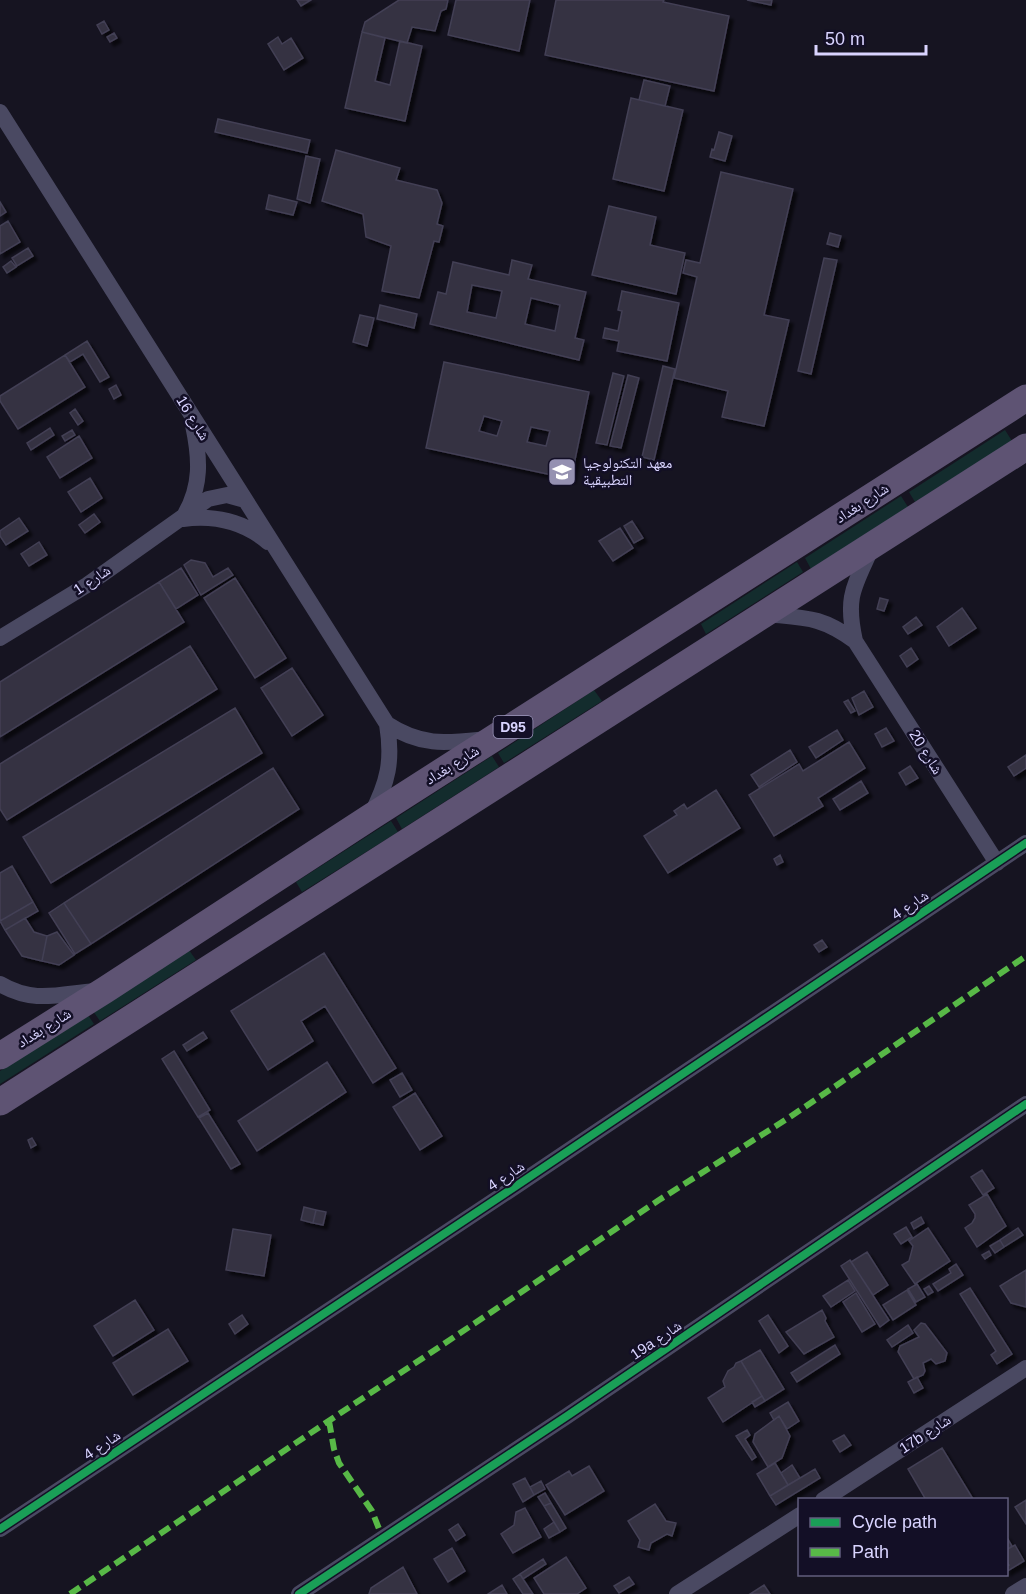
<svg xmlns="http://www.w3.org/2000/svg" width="1026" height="1594" viewBox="0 0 1026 1594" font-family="Arial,'Noto Naskh Arabic',sans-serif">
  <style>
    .green { fill: #132c2d }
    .building { fill: #343243; stroke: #433f54; stroke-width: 1.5; fill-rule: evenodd; filter: url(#shadow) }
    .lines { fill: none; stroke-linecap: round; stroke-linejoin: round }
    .street { stroke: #4a4962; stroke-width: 16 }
    .primary { stroke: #5e5373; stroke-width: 27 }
    .quiet { stroke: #58b947; stroke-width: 6; stroke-dasharray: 12 6; stroke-linecap: butt }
    .cycleway-casing { stroke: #130f26; stroke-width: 11 }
    .cycleway { stroke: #1a9f57; stroke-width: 8 }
    .labels { text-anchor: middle; stroke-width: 5; stroke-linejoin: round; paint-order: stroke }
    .shield { fill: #130f26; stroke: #9e99be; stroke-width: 1.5 }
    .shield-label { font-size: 14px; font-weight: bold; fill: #d9d4ff }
    .street-label { font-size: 15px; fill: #d9d4ff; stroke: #130f26 }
    .poi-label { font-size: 15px; fill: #d9d4ff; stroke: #130f26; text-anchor: start }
  </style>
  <defs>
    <filter id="shadow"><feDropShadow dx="4" dy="4" stdDeviation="1.5" flood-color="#0009"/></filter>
  </defs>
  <rect width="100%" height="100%" fill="#161421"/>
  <path class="green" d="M1005,430l7,11 -97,61 -6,-10z
    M901,496l7,11 -97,62 -6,-11z
    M797,562l6,10 -97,62 -5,-10z
    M594,690l8,11 -98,62 -6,-10z
    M492,756l7,11 -97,62 -6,-11z
    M391,821l7,11 -96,60 -6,-10z
    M189,950l7,10 -96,61 -7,-10z
    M88,1015l6,9 -94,60v-13z"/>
  <path class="building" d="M297,0h14l-10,6z
    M399,0h49l-2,9 -5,2 -6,20 -23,-4 -5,16 -45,-11 3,-10z
    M456,0h74l-11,51 -71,-16z
    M556,0h108l-1,2 66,14 -15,75 -169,-36z
    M747,0h25l-1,5z
    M104,21l5,9 -7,4 -5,-9z
    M362,32l23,6 -10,43 15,4 10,-44 22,5 -17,75 -60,-13z
    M114,33l3,5 -7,4 -3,-5z
    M278,37l4,7 9,-6 12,20 -19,12 -16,-26z
    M644,80l26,6 -5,20 -26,-6z
    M631,98l52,12 -19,81 -51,-12z
    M218,119l92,21 -3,13 -92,-21z
    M719,132l13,4 -7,25 -15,-4 2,-8 2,1z
    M336,150l64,18 -4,12 41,10 5,13 -5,21 6,2 -4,16 -5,-1 -15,57 -37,-7 9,-45 -25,-9 -3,-23 -41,-13z
    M306,156l14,3 -10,44 -13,-4z
    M721,172l72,17 -29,126 25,5 -25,106 -42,-9 6,-26 -54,-13 23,-101 -14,-4 3,-13 14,3z
    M269,195l28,7 -4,13 -27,-6z
    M0,202l6,10 -6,4z
    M609,206l47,11 -6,28 35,8 -9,41 -84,-19z
    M8,221l12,21 -20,12v-28z
    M830,233l11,3 -3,11 -11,-3z
    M28,248l5,8 -16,10 -5,-8z
    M824,258l13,2 -26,114 -13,-3z
    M512,260l20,5 -4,14 58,13 -11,46 9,2 -5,20 -149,-36 8,-32 8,2 7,-32 56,13zM472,285l30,6 -6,27 -29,-6zM531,298l29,7 -5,26 -30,-7z
    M11,261l5,6 -9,6 -4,-6z
    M622,291l57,12 -12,58 -50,-10 2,-10 -16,-3 2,-10 13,3 4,-20 -4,-1z
    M380,305l37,9 -3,14 -37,-9z
    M360,315l14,3 -7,28 -14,-4z
    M87,341l22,36 -9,5 -17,-28 -13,8 -5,-7z
    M65,355l20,32 -67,42 -18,-28v-5z
    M444,362l145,30 -18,87 -145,-31zM484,416l18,5 -5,15 -18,-5zM531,427l19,4 -4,15 -19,-4z
    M663,366l12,3 -21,91 -12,-3z
    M613,373l11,3 -17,69 -11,-2z
    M628,375l11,3 -18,70 -11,-2z
    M116,385l5,10 -7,4 -5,-10z
    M75,409l8,12 -5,4 -8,-12z
    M50,428l4,7 -23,15 -4,-7z
    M72,430l3,5 -10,6 -3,-5z
    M79,436l13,22 -32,20 -13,-21z
    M90,478l12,20 -21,14 -13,-20z
    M94,514l6,8 -15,11 -6,-8z
    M19,518l9,13 -22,14 -6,-9v-5z
    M632,521l11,17 -9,5 -10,-17z
    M620,528l13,20 -20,13 -14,-20z
    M39,542l8,13 -18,11 -8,-12z
    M191,560l14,3 8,14 15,-9 5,7 -32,20 -17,-30z
    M181,568l17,27 -22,14 -17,-27z
    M235,578l51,80 -31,20 -51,-80z
    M159,582l25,40 -184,115v-55z
    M880,598l8,2 -4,11 -7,-2z
    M962,608l14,20 -27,18 -12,-19z
    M916,617l6,8 -14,9 -5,-7z
    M190,646l27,43 -210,131 -7,-11v-45z
    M911,648l7,11 -11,8 -7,-11z
    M292,668l31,47 -31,21 -31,-48z
    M864,691l9,16 -14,8 -7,-17z
    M848,700l7,11 -4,2 -7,-11z
    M235,708l27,45 -211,130 -28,-46z
    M886,728l8,13 -12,6 -7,-13z
    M837,730l6,10 -27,18 -7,-11z
    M849,742l16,26 -47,30 5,8 -49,30 -25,-41 50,-31 4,7z
    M790,750l7,12 -38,25 -8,-12z
    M1026,755v13l-12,8 -6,-9z
    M910,766l8,12 -12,7 -7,-12z
    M273,768l26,41 -208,135 -27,-41z
    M861,781l7,12 -28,17 -7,-11z
    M716,790l24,38 -72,45 -24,-37 33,-21 -3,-4 10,-7 3,5z
    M780,855l3,7 -6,3 -3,-6z
    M12,866l21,36 -33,19v-48z
    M33,902l5,9 -33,19 -5,-9z
    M64,903l27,41 -16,10 -26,-41z
    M25,918l9,14 13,4 -5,25 -20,-5 -17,-26z
    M57,932l17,23 -15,10 -17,-4 5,-25z
    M822,940l5,7 -8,5 -5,-7z
    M324,953l72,115 -23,15 -48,-77 -24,15 12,20 -45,29 -37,-59z
    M203,1032l4,6 -20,13 -4,-6z
    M174,1051l36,59 -12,7 -36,-58z
    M327,1062l19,30 -89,59 -19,-30z
    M402,1073l10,17 -12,7 -10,-17z
    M415,1093l27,43 -22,14 -27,-43z
    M208,1113l32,51 -9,5 -32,-51z
    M32,1138l4,7 -5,3 -3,-8z
    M982,1170l12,18 -11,7 -12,-18z
    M987,1194l19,32 -29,21 -12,-19 7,-5 3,-5v-4l-6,-9z
    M304,1207l12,3 -3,13 -12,-3z
    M316,1210l10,2 -3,13 -10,-2z
    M921,1217l3,6 -10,6 -3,-6z
    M906,1227l6,10 -11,7 -7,-10z
    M928,1228l22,33 -35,23 -13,-19 7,-4 4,-15 -4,-5z
    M1018,1228l5,7 -19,12 -4,-7z
    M233,1229l38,6 -7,41 -38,-6z
    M1000,1240l4,7 -9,6 -5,-7z
    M989,1251l2,4 -6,4 -3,-4z
    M867,1252l21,33 -15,10 -22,-33z
    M850,1260l39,60 -9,7 -39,-61z
    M956,1264l7,11 -25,16 -5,-7 18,-11 -2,-4z
    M1026,1270v37l-15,-4 -11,-17z
    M848,1280l7,11 -24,16 -8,-11z
    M917,1284l8,13 -9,5 -8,-13z
    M929,1286l4,6 -5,3 -4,-6z
    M970,1288l42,66 -15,10 -6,-9 5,-4 -36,-57z
    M907,1290l9,15 -23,15 -10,-15z
    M856,1293l19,31 -13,8 -19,-30z
    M135,1300l19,30 -41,26 -19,-30z
    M822,1310l4,8 -1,3 9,16 -30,17 -18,-22z
    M242,1315l6,9 -13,10 -6,-10z
    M768,1315l20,31 -9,7 -20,-32z
    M921,1323l4,1 22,29 -2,8 -9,3 -5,-5 -8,4 2,8 -2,4 -9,4 -16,-27 2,-6 19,-9 -5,-7z
    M908,1325l5,8 -21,14 -5,-7z
    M168,1329l20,32 -55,34 -20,-32z
    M835,1345l5,9 -43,28 -6,-9z
    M760,1350l24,39 -19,12 -24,-40z
    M741,1361l21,35 -39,26 -15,-24 17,-11 -2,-6 5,-10 6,-4 2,-4z
    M917,1377l6,11 -9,5 -6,-11z
    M762,1396l3,5 -10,6 -3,-5z
    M788,1402l11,19 -12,8 -8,-13 -5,4 -4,-7z
    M779,1416l11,20 -8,22 -14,9 -15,-25 2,-8z
    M747,1430l3,5 -5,4 11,18 -4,3 -16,-24z
    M844,1435l7,10 -11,7 -7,-11z
    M942,1448l31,51 -1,1h-46l-18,-31z
    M775,1463l13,22 -18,11 -13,-22z
    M792,1465l8,13 -12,7 -7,-12z
    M589,1466l15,25 -39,24 -19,-30 23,-14 3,5z
    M815,1469l5,9 -44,27 -6,-9z
    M525,1478l9,17 -11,7 -10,-18z
    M541,1481l4,8 -11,6 -4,-8z
    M545,1493l6,10 -7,3 -6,-9z
    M1026,1500v24l-11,-17z
    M551,1503l15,25 -6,4 -16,-26z
    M655,1504l11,17 10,2 -4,13 -5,-2 -16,9 -2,7 -11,-3 2,-7 -12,-19z
    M525,1508l16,29 -28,16 -12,-19 13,-9 2,-13z
    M554,1522l6,10 -11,6 -5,-9z
    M458,1524l7,11 -9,6 -7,-11z
    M1006,1536l6,10 -6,4z
    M1015,1545l9,16 -18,11v-6l3,-1 -3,-4v-11z
    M452,1548l13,23 -17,11 -14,-23z
    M566,1557l20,31 -9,6h-33l-10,-16z
    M543,1559l3,5 -23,15 -3,-5z
    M403,1567l14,27h-48l2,-6z
    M520,1574l3,5 10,15h-10l-10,-15z
    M629,1577l5,7 -15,9 -5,-7z
    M502,1585l5,9h-19z
    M764,1585l6,9h-20z"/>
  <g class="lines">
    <path class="street" d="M0,112l387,612c35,23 60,19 99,15
      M184,516c18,-30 16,-58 9,-91
      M183,519c31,-4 60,2 85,23
      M872,547c-18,40 -27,49 -17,94l142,222
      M765,614c40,4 56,2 90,27
      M0,638l87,-53 121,-86 19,-4 18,5
      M371,815c17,-33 22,-54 16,-91
      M0,984c34,20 59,10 95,7
      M823,1500l203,-132
      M0,1529l519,-345 507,-341
      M299,1594l268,-178 459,-312
      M677,1594l123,-79
      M1013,1594l13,-8"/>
    <path class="primary" d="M0,1056l105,-66 264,-172 657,-420
      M0,1102l1026,-655"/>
    <path class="quiet" d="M329,1421l5,28 5,14 33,48 11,28
      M70,1594l589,-394 131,-83 236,-161"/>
    <g class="cycleway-casing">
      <path id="cycleway" d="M0,1529l519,-345 507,-341
        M299,1594l268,-178 459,-312"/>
    </g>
    <use href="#cycleway" class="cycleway"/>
  </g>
  <defs>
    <g id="university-square" transform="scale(1.5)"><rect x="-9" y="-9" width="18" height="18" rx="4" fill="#9591b1" stroke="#130f26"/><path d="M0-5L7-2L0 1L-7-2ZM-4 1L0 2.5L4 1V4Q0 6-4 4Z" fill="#fff"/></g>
  </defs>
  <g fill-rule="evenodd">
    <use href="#university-square" x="562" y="472"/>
  </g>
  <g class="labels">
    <rect class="shield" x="493.5" y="716" width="39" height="22" rx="4.5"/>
    <g class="shield-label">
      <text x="513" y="732">D95</text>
    </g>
    <g class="street-label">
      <text transform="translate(193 418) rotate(58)" y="5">شارع 16</text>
      <text transform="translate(862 503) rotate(-33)" y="5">شارع بغداد</text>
      <text transform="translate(92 580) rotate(-34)" y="5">شارع 1</text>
      <text transform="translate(926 752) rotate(58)" y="5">شارع 20</text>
      <text transform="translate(452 765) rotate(-32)" y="5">شارع بغداد</text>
      <text transform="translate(910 905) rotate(-34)" y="5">شارع 4</text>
      <text transform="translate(44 1028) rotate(-32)" y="5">شارع بغداد</text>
      <text transform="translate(506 1176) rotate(-34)" y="5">شارع 4</text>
      <text transform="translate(656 1340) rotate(-34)" y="5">19a شارع</text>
      <text transform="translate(925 1434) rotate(-33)" y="5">17b شارع</text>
      <text transform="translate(102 1445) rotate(-34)" y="5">شارع 4</text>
    </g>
    <g class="poi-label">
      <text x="583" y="468">معهد التكنولوجيا<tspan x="583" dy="17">التطبيقية</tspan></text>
    </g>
  </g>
  <rect x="798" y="1498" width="210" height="78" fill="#130f26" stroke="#625e7d" stroke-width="1.5"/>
  <rect x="810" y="1518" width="30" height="9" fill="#1a9f57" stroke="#625e7d" stroke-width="1.5"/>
  <text x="852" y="1528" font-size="18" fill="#d9d4ff">Cycle path</text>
  <rect x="810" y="1548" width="30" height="9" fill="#58b947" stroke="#625e7d" stroke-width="1.5"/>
  <text x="852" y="1558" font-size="18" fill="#d9d4ff">Path</text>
  <path d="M816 45v9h110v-9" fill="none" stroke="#d9d4ff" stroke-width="3"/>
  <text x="825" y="45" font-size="18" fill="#d9d4ff" stroke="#130f26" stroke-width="4.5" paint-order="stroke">50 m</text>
</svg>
